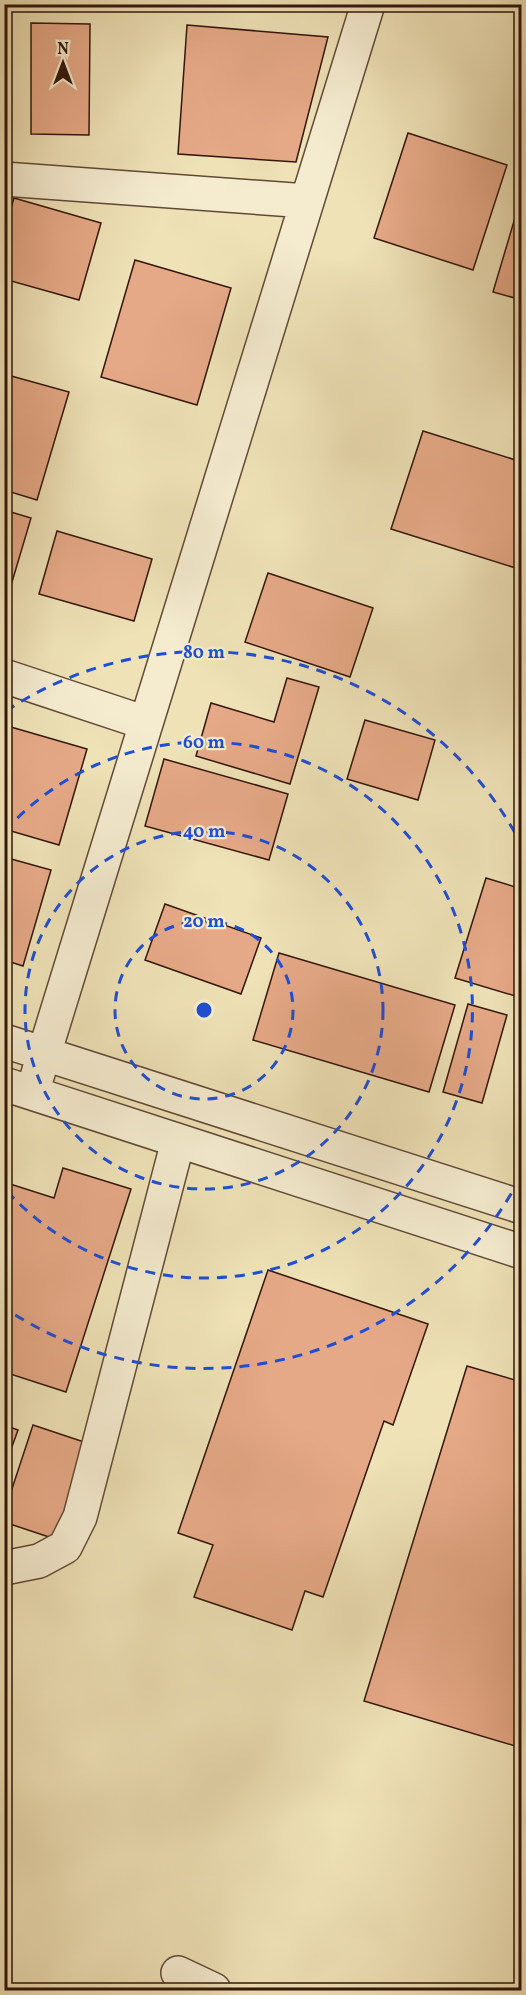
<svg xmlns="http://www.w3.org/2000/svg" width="526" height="1995" viewBox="0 0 526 1995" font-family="Vollkorn,serif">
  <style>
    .building { fill: #e6a987; stroke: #32160b; stroke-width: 1.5 }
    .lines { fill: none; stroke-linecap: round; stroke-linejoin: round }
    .minor-casing { stroke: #614936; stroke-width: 36 }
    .minor { stroke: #f5ecd0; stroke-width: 33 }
    .ring { fill: none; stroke: #1d4ed8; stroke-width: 3; stroke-dasharray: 10 8 }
    .centre { fill: #1d4ed8; stroke: #f5ecd0; stroke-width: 3 }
    .ring-label { font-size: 18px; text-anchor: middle; font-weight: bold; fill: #1d4ed8; stroke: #f5ecd0; stroke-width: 4.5; stroke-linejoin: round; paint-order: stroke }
  </style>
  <rect width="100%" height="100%" fill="#efe2b7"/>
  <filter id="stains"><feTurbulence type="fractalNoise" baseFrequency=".00333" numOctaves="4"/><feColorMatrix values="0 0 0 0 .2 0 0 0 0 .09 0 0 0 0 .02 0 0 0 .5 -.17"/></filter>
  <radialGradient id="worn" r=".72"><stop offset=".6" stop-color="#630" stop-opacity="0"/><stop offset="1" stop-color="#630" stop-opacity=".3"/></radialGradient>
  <path class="building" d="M31,23l59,1 -1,111 -58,-1z
    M187,25l141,12 -32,125 -118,-8z
    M408,133l99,32 -34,105 -99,-32z
    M522,194v106l-29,-8z
    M14,198l87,25 -22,77 -75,-21v-48z
    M135,260l96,28 -34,117 -96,-28z
    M4,374l65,18 -32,108 -33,-10z
    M423,431l99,31v108l-131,-41z
    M4,510l27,8 -27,91z
    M57,531l95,28 -18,62 -95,-27z
    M268,573l105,35 -23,69 -105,-35z
    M287,678l32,9 -29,97 -94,-28 15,-53 63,19z
    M365,720l70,20 -17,60 -71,-21z
    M4,725l83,24 -28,96 -55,-16z
    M164,759l124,35 -19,66 -124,-34z
    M4,857l47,13 -28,96 -19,-6z
    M486,878l36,11v109l-67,-20z
    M165,904l96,34 -20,56 -96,-34z
    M279,953l176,52 -26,87 -176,-52z
    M468,1004l39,11 -25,88 -39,-11z
    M63,1168l68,21 -65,203 -62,-20v-190l50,16z
    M268,1270l160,54 -35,101 -9,-4 -61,176 -18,-6 -13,39 -98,-33 19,-52 -35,-12z
    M467,1366l55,16v366l-158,-47z
    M4,1425l14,5 -14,39z
    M33,1425l54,18 -32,96 -51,-17v-9z"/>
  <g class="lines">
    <g class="minor-casing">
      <path id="minor" d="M4,179l303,22
        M4,676l142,47
        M4,1041l518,166
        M4,1084l518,168
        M32,1093l336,-1089
        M4,1568l35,-7 26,-14 15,-30 98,-376
        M178,1973l36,17"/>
    </g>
    <use href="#minor" class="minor"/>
  </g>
  <g class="ring">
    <circle cx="204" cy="1010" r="89"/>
    <circle cx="204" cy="1010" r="179"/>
    <path d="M5 831A268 268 0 1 1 5 1189"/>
    <path d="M520 1178A358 358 0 0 1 6 1309M6 711A358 358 0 0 1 520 842"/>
  </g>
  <circle cx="204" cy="1010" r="9" class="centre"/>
  <g class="ring-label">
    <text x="204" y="658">80 m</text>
    <text x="204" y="748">60 m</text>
    <text x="204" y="837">40 m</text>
    <text x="204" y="927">20 m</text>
  </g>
  <rect width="526" height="1995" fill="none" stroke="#efe2b7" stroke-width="24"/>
  <rect x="6" y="6" width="514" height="1983" fill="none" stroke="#32160b" stroke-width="3"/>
  <rect x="12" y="12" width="502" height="1971" fill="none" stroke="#32160b" stroke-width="1.5"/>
  <g transform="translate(63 63)" stroke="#f5ecd0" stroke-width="4.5" paint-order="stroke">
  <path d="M0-4.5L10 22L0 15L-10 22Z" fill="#32160b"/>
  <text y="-9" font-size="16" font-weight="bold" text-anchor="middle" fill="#32160b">N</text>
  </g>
  <rect width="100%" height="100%" filter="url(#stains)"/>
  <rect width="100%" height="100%" fill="url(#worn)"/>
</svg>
